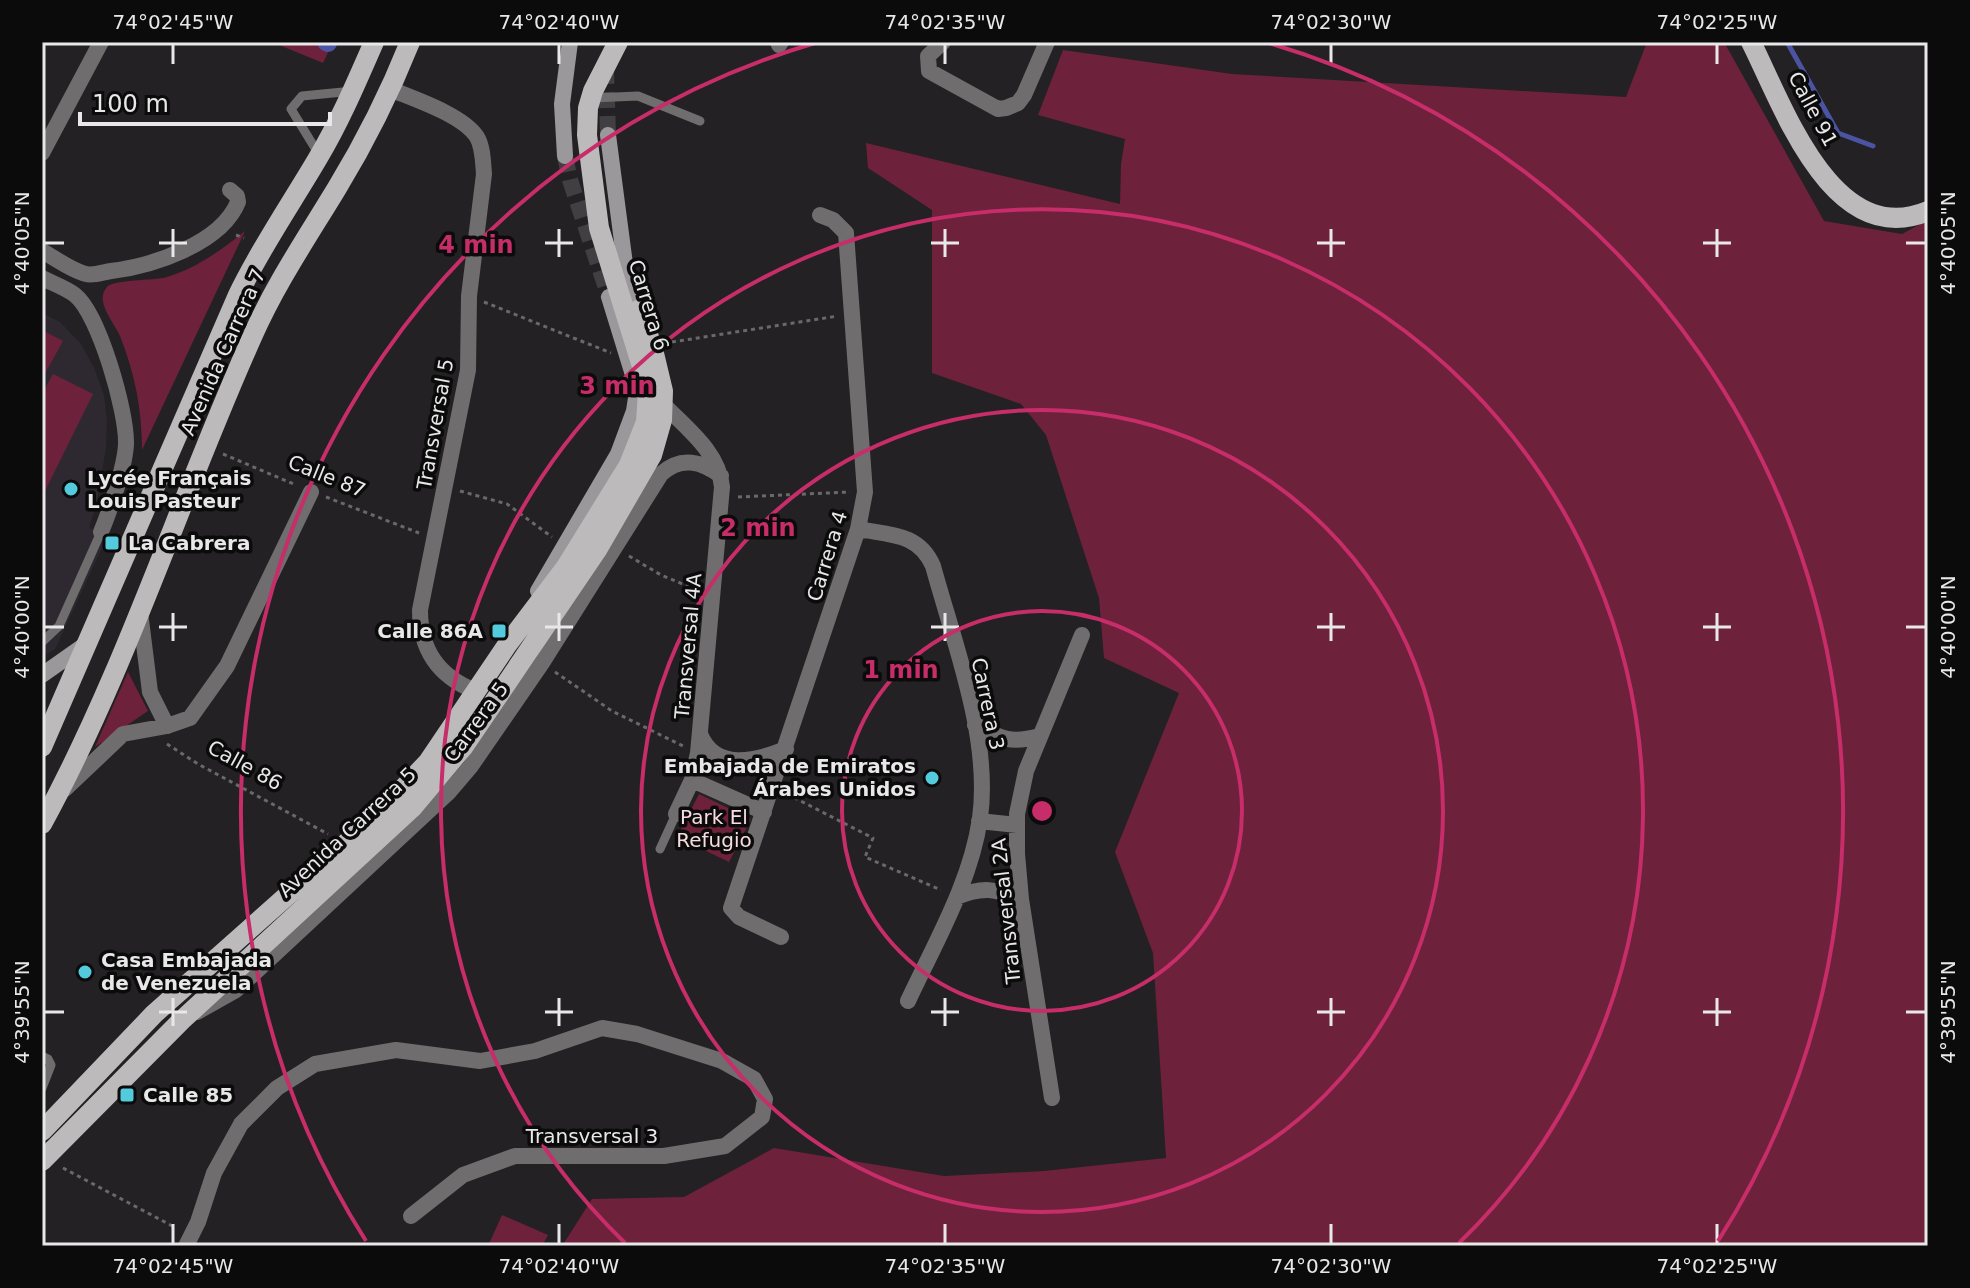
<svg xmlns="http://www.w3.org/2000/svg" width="1970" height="1288" viewBox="0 0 1970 1288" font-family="'DejaVu Sans',sans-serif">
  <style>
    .built { fill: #2e2930 }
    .green { fill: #6e213a }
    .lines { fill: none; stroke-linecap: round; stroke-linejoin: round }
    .stream { stroke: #4b54a3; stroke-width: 5 }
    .canal { stroke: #4b54a3; stroke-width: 18 }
    .secondary-tunnel { stroke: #413f41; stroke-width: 16; stroke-dasharray: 16 8; stroke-linecap: butt }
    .path { stroke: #6a696a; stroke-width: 3; stroke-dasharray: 4 4; stroke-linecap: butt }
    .lane { stroke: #6f6d6e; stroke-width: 9 }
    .street { stroke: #6f6d6e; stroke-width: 16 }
    .secondary { stroke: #9a989a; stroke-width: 16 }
    .primary { stroke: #bdbabb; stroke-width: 20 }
    .ticks { fill: none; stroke: #e9e8e9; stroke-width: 3 }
    .ring { fill: none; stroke: #c62d69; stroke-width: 4 }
    .poi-dot { fill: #54cadd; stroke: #0c0b0c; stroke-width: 3 }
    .labels { text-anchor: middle; stroke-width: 7; stroke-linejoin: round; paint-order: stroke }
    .street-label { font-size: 20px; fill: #e9e8e9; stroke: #0c0b0c }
    .poi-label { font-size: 20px; font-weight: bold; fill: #e9e8e9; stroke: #0c0b0c; text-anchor: start }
    .park-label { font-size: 20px; fill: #f7dce1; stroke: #0c0b0c }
    .centre { fill: #c62d69; stroke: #0c0b0c; stroke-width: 4 }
    .ring-label { font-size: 24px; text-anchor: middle; font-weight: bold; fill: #c62d69; stroke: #0c0b0c; stroke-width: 7; stroke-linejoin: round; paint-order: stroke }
    .neatline { fill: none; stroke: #e9e8e9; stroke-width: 3 }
    .ticks-label { font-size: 20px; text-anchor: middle; fill: #e9e8e9 }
  </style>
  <rect width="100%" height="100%" fill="#232123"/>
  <path class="built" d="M42,313l18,9 21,22 13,24 10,27 3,26 -1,27 -9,54 -8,26 19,7 -53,114 -13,8z"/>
  <path class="green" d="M272,42h61l-10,21z
    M1647,42h77l100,179 78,13 26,-14v1026h-1366l30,-47 92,-2 90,-49 170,28 100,-5 122,-13 -13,-205 -38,-101 64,-159 -75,-35 -5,-60 -53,-163 -25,-31 -89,-31v-163l-64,-42 -2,-25 254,61 1,-40 4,-25 -87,-24 25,-65 169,24 394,23z
    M245,231l-103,219c0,-40 -7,-76 -22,-114 -6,-14 -26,-35 -13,-49 7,-8 46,-6 60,-10 28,-8 56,-28 78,-46z
    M42,330l21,11 -21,38z
    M53,374l40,20 -51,103v-103z
    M128,672l20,39 -53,36z
    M699,794l52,25 -22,43 -52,-25z
    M502,1215l46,20 -6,11h-54z"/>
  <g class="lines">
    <path class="stream" d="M1787,42l51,91 35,13"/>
    <path class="canal" d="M326,42l2,1"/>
    <path class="secondary-tunnel" d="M606,68l2,67
      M565,156l5,24 39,117"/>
    <path class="path" d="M236,235l8,3
      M484,302l127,51
      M672,342l166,-26
      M223,454l73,31
      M460,491l47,13 45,33
      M326,497l93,36
      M738,497l112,-5
      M629,556l32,19 36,15
      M555,672l57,39 71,35
      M167,744l31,20 130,70
      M787,794l86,44 -8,19 76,33
      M63,1168l113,60"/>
    <path class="lane" d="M592,98l46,-2 62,25
      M318,153l-27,-44 11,-13 51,-5
      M42,642l17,-16 42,-94
      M660,849l16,-35
      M42,1056l6,3 3,6 -9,23"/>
    <path class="street" d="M943,42l-15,14 1,15 69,38 8,-1 12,-5 6,-8 23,-53
      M779,45l2,-3
      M390,89c24,10 73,26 87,48 6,10 6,26 7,37l-15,122 -1,74 -48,240c0,40 18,66 55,81
      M42,153l59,-111
      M42,251c13,7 30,20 44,23 7,2 18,-2 25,-3 41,-5 110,-27 127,-69l-1,-6 -7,-6
      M42,278c10,5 24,10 33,17 24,19 52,117 51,149 -1,23 -16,66 -25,88
      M663,404c23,24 56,48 59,83l-24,266 -6,27 -16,34
      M858,529c32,6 61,4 75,37 21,77 58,172 47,252 -9,64 -45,125 -72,183
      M140,612l10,80 17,34
      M975,725c27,14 35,19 65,11
      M700,734c15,38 56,27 86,15
      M692,780l72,32
      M65,789l58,-55 44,-8 23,-8 37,-52 84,-174
      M979,821l38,4
      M957,897c26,-11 38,-8 64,2
      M781,937l-42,-20 -8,-9 127,-379 7,-37 -19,-259 -13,-13 -13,-5
      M197,1012l39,-22 212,-197 23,-27 71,-103 119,-189c20,-18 40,-13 60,2
      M1052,1098l-31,-199 -4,-45v-40l9,-43 56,-136
      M186,1246l12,-24 16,-49 27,-49 36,-36 38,-24 81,-14 84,11 55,-10 67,-23 35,6 85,27 32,18 11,20 -3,18 -37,29 -61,10h-149l-52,19 -52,41"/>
    <path class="secondary" d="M608,135l17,129 15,51
      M565,156l-3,-52 8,-62
      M538,591l80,-137 16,-43 2,-13 -3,-23 -24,-78
      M42,675l44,-31"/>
    <path class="primary" d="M1751,42c32,63 81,209 177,169
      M42,747l196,-452c23,-48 53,-91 80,-137 22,-37 39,-77 56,-116
      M42,824c85,-156 138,-327 211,-489 23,-52 55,-99 84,-147 28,-46 53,-96 73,-146
      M42,1131l112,-117 225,-200 49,-52 79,-117 59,-78 63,-102 17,-43 2,-30 -3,-16 -46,-148 -12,-93 1,-27 5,-17 25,-49
      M42,1161l140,-141 230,-212 52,-62 133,-196 55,-95 10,-35 1,-29 -11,-46 -14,-35"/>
  </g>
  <path class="ticks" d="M173,44v20M559,44v20M945,44v20M1331,44v20M1717,44v20M173,229v28M559,229v28M945,229v28M1331,229v28M1717,229v28M44,243h20M159,243h28M545,243h28M931,243h28M1317,243h28M1703,243h28M1906,243h20M173,613v28M559,613v28M945,613v28M1331,613v28M1717,613v28M44,627h20M159,627h28M545,627h28M931,627h28M1317,627h28M1703,627h28M1906,627h20M173,998v28M559,998v28M945,998v28M1331,998v28M1717,998v28M44,1012h20M159,1012h28M545,1012h28M931,1012h28M1317,1012h28M1703,1012h28M1906,1012h20M173,1224v20M559,1224v20M945,1224v20M1331,1224v20M1717,1224v20"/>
  <g class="ring">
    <circle cx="1042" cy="811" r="200"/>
    <circle cx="1042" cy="811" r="401"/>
    <path d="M625 1243A601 601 0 1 1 1459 1243"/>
    <path d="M366 1241A801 801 0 0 1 815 43M1269 43A801 801 0 0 1 1718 1241"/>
  </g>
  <g class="poi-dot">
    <circle cx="71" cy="489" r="8"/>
    <rect x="104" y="535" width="16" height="16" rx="4"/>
    <rect x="491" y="623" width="16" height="16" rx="4"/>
    <circle cx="932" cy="778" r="8"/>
    <circle cx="85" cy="972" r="8"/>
    <rect x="119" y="1087" width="16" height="16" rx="4"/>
  </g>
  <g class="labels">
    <g class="street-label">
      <text transform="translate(1813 109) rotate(62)" y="7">Calle 91</text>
      <text transform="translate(649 305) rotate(73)" y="7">Carrera 6</text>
      <text transform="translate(223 352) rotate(-66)" y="7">Avenida Carrera 7</text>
      <text transform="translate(435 424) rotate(-80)" y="7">Transversal 5</text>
      <text transform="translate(327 476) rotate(22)" y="7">Calle 87</text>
      <text transform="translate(827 556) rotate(-73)" y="7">Carrera 4</text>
      <text transform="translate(688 646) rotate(-85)" y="7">Transversal 4A</text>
      <text transform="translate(988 704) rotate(78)" y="7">Carrera 3</text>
      <text transform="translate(476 722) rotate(-54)" y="7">Carrera 5</text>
      <text transform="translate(245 765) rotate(29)" y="7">Calle 86</text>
      <text transform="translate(347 832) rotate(-43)" y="7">Avenida Carrera 5</text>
      <text transform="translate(1006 911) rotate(-96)" y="7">Transversal 2A</text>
      <text x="592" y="1143">Transversal 3</text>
    </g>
    <g class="poi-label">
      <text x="87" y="485">Lycée Français<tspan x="87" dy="23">Louis Pasteur</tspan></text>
      <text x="128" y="550">La Cabrera</text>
      <text x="483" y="638" text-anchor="end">Calle 86A</text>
      <text x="916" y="773" text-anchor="end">Embajada de Emiratos<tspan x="916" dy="23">Árabes Unidos</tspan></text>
      <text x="101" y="967">Casa Embajada<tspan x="101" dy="23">de Venezuela</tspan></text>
      <text x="143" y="1102">Calle 85</text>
    </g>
    <g class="park-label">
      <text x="714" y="824">Park El<tspan x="714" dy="23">Refugio</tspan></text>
    </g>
  </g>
  <circle cx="1042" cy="811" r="12" class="centre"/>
  <g class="ring-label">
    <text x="476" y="253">4 min</text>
    <text x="617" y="394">3 min</text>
    <text x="758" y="536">2 min</text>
    <text x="901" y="678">1 min</text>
  </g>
  <rect width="1970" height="1288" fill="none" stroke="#0c0b0c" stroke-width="88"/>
  <path d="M80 112v12h250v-12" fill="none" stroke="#e9e8e9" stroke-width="4"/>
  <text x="92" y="112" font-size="24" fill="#e9e8e9" stroke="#0c0b0c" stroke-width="6" paint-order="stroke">100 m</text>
  <rect x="44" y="44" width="1882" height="1200" class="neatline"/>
  <g class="ticks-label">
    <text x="173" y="29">74°02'45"W</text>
    <text x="559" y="29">74°02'40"W</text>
    <text x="945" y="29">74°02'35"W</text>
    <text x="1331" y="29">74°02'30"W</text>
    <text x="1717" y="29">74°02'25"W</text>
    <text transform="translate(22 243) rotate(-90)" y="7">4°40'05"N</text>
    <text transform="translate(1948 243) rotate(-90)" y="7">4°40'05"N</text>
    <text transform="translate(22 627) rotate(-90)" y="7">4°40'00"N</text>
    <text transform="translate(1948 627) rotate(-90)" y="7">4°40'00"N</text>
    <text transform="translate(22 1012) rotate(-90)" y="7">4°39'55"N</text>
    <text transform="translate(1948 1012) rotate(-90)" y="7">4°39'55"N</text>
    <text x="173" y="1273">74°02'45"W</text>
    <text x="559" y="1273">74°02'40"W</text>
    <text x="945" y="1273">74°02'35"W</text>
    <text x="1331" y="1273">74°02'30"W</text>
    <text x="1717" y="1273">74°02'25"W</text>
  </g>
</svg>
